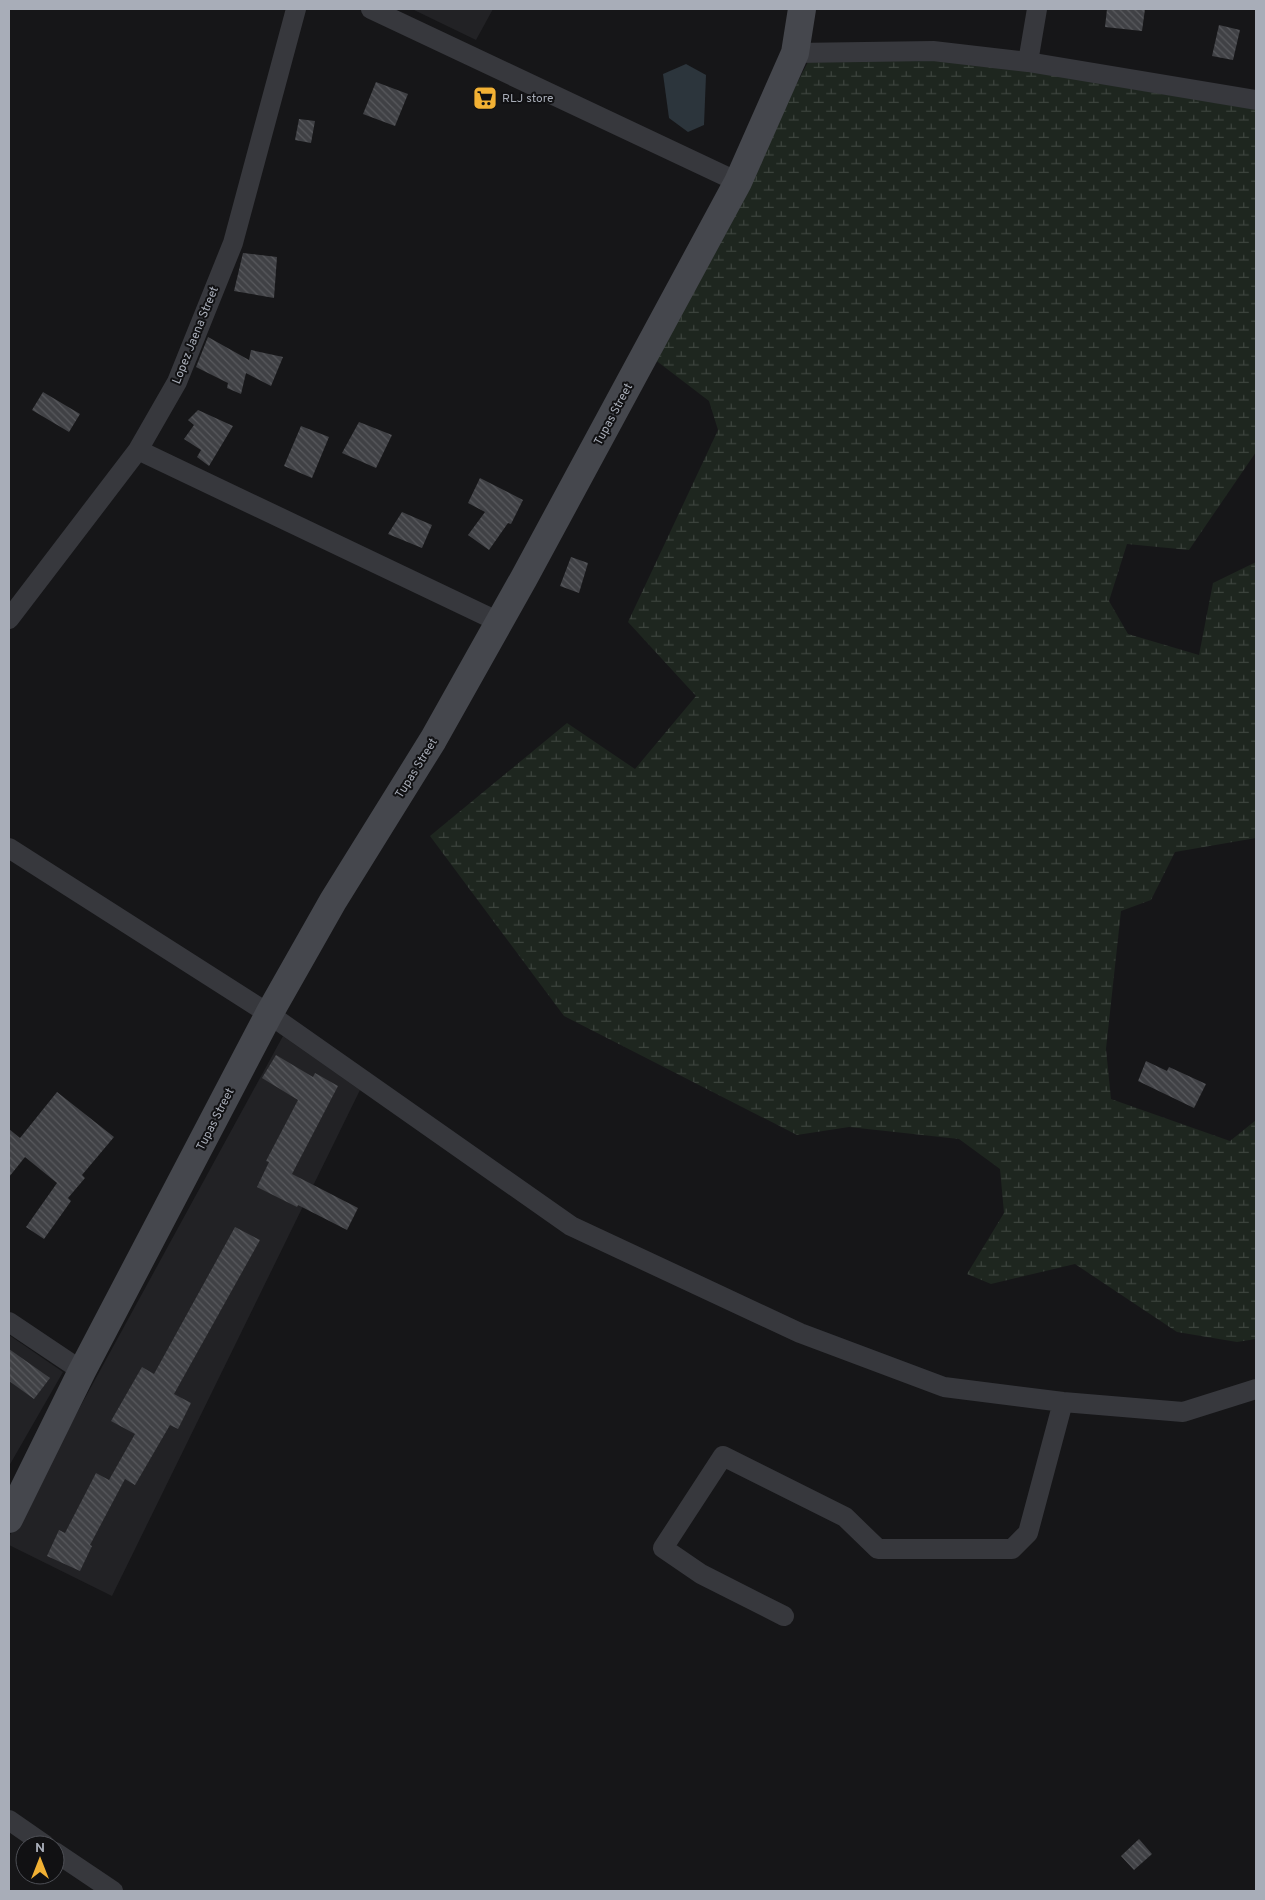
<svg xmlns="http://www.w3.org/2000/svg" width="1265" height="1900" viewBox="0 0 1265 1900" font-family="Overpass,sans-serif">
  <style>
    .built { fill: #222225 }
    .wetland { fill: url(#wetland-marsh) }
    .water { fill: #2c353c }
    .building { fill: url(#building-back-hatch) }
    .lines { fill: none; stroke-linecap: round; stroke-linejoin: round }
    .street { stroke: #37383d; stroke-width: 20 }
    .secondary { stroke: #45474d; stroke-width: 28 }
    .labels { text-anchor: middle; stroke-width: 4; stroke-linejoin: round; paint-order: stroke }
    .poi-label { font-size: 12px; fill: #a8adb8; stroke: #111113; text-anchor: start }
    .street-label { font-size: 12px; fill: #a8adb8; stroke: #111113 }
  </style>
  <defs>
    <pattern id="wetland-marsh" width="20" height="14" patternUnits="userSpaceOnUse" patternTransform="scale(1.25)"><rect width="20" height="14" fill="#1e261f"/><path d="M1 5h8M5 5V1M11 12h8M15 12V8" fill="none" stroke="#3c433d"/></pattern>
    <pattern id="building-back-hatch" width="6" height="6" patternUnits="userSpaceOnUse" patternTransform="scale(1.25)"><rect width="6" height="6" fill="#404145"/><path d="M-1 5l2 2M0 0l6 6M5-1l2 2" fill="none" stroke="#595a5e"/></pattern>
  </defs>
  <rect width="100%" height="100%" fill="#161618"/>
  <path class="built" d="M412,9h81l-17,31z
    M283,1036l77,54 -248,506 -103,-51v-8z
    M9,1335l54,37 -54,94z"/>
  <path class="wetland" d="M921,51l335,52v349l-67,98 -62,-6 -18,57 19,33 71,21 14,-72 43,-21v276l-81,14 -24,48 -30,11 -15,138 5,50 119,42 26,-21v219l-19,3 -60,-10 -102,-68 -84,20 -24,-10 37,-61 -4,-44 -41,-30 -110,-12 -52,8 -233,-119 -134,-180 137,-113 68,46 61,-73 -68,-74 90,-192 -9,-29 -55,-42 155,-299z"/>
  <path class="water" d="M686,64l20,11 -2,50 -16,7 -19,-14 -6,-44z"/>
  <path class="building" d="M1107,9h38l-3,22 -37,-4z
    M1219,25l21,5 -7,30 -21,-4z
    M376,82l32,12 -13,32 -32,-12z
    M299,119l16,2 -4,22 -16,-3z
    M243,253l34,4 -3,41 -40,-7z
    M208,337l41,23 2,-10 32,7 -12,29 -25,-13 -5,21 -14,-6 1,-5 -32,-16z
    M43,392l37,22 -11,18 -37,-22z
    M198,410l35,16 -24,40 -12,-9 4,-7 -17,-11 10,-14 -6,-5z
    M359,422l33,13 -16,33 -34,-15z
    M301,426l28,11 -17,41 -28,-12z
    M480,478l43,22 -12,24 -3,-1 -19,27 -21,-15 17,-23 -17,-9z
    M402,512l30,13 -10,23 -34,-14z
    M571,557l17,6 -9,30 -19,-7z
    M276,1055l37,22 2,-4 23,13 -46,88 66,34 -11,22 -49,-25 -1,2 -40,-20 12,-25 -3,-1 32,-61 -36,-22z
    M1146,1061l21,10 2,-4 37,17 -12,24 -56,-27z
    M57,1092l57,45 -32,38 3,3 -17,20 3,3 -27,38 -18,-12 31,-44 -32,-26 -16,20v-48l11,9z
    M235,1227l25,13 -86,154 17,9 -13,26 -8,-4 -35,60 -10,-6 -35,66 2,1 -12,25 -33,-15 12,-26 6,3 31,-60 13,7 26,-46 -24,-13 31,-54 12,7z
    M9,1349l41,29 -16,21 -25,-18z
    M1139,1839l13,15 -18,16 -13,-14z"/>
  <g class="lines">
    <path class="street" d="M371,9l367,173
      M795,53l138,-2 95,11 228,38
      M1028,62l9,-53
      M138,450l361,172
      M9,619l129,-169 39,-68 56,-139 63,-234
      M9,848l260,166 302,212 229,107 144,54 119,15 120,10 73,-23
      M9,1322l73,49
      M784,1616l-83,-42 -38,-26 60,-92 122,61 33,32h134l16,-16 35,-131
      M9,1820l36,25
      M55,1852l58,39"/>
    <path class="secondary" d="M9,1519l73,-148 187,-357 64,-113 100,-161 91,-162 214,-396 57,-129 7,-44"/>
  </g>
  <defs>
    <g id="supermarket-square" transform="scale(1.25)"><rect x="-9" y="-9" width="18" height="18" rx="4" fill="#f2b134" stroke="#111113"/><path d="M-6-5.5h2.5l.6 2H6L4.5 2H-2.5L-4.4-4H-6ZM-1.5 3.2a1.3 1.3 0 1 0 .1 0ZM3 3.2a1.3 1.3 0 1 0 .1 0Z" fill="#111"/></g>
  </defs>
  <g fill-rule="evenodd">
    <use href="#supermarket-square" x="485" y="98"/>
  </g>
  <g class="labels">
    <g class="poi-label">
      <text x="502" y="102">RLJ store</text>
    </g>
    <g class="street-label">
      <text transform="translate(195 335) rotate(-68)" y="4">Lopez Jaena Street</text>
      <text transform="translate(613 414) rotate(-62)" y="4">Tupas Street</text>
      <text transform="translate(416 768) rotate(-58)" y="4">Tupas Street</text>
      <text transform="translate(215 1119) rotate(-63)" y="4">Tupas Street</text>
    </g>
  </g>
  <rect width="1265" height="1900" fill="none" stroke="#a8adb8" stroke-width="20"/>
  <g transform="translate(40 1860)"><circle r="24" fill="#111113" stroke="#4d4f55"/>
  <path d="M0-4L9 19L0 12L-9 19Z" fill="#f2b134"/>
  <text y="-8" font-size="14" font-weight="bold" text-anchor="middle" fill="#a8adb8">N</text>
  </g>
</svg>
